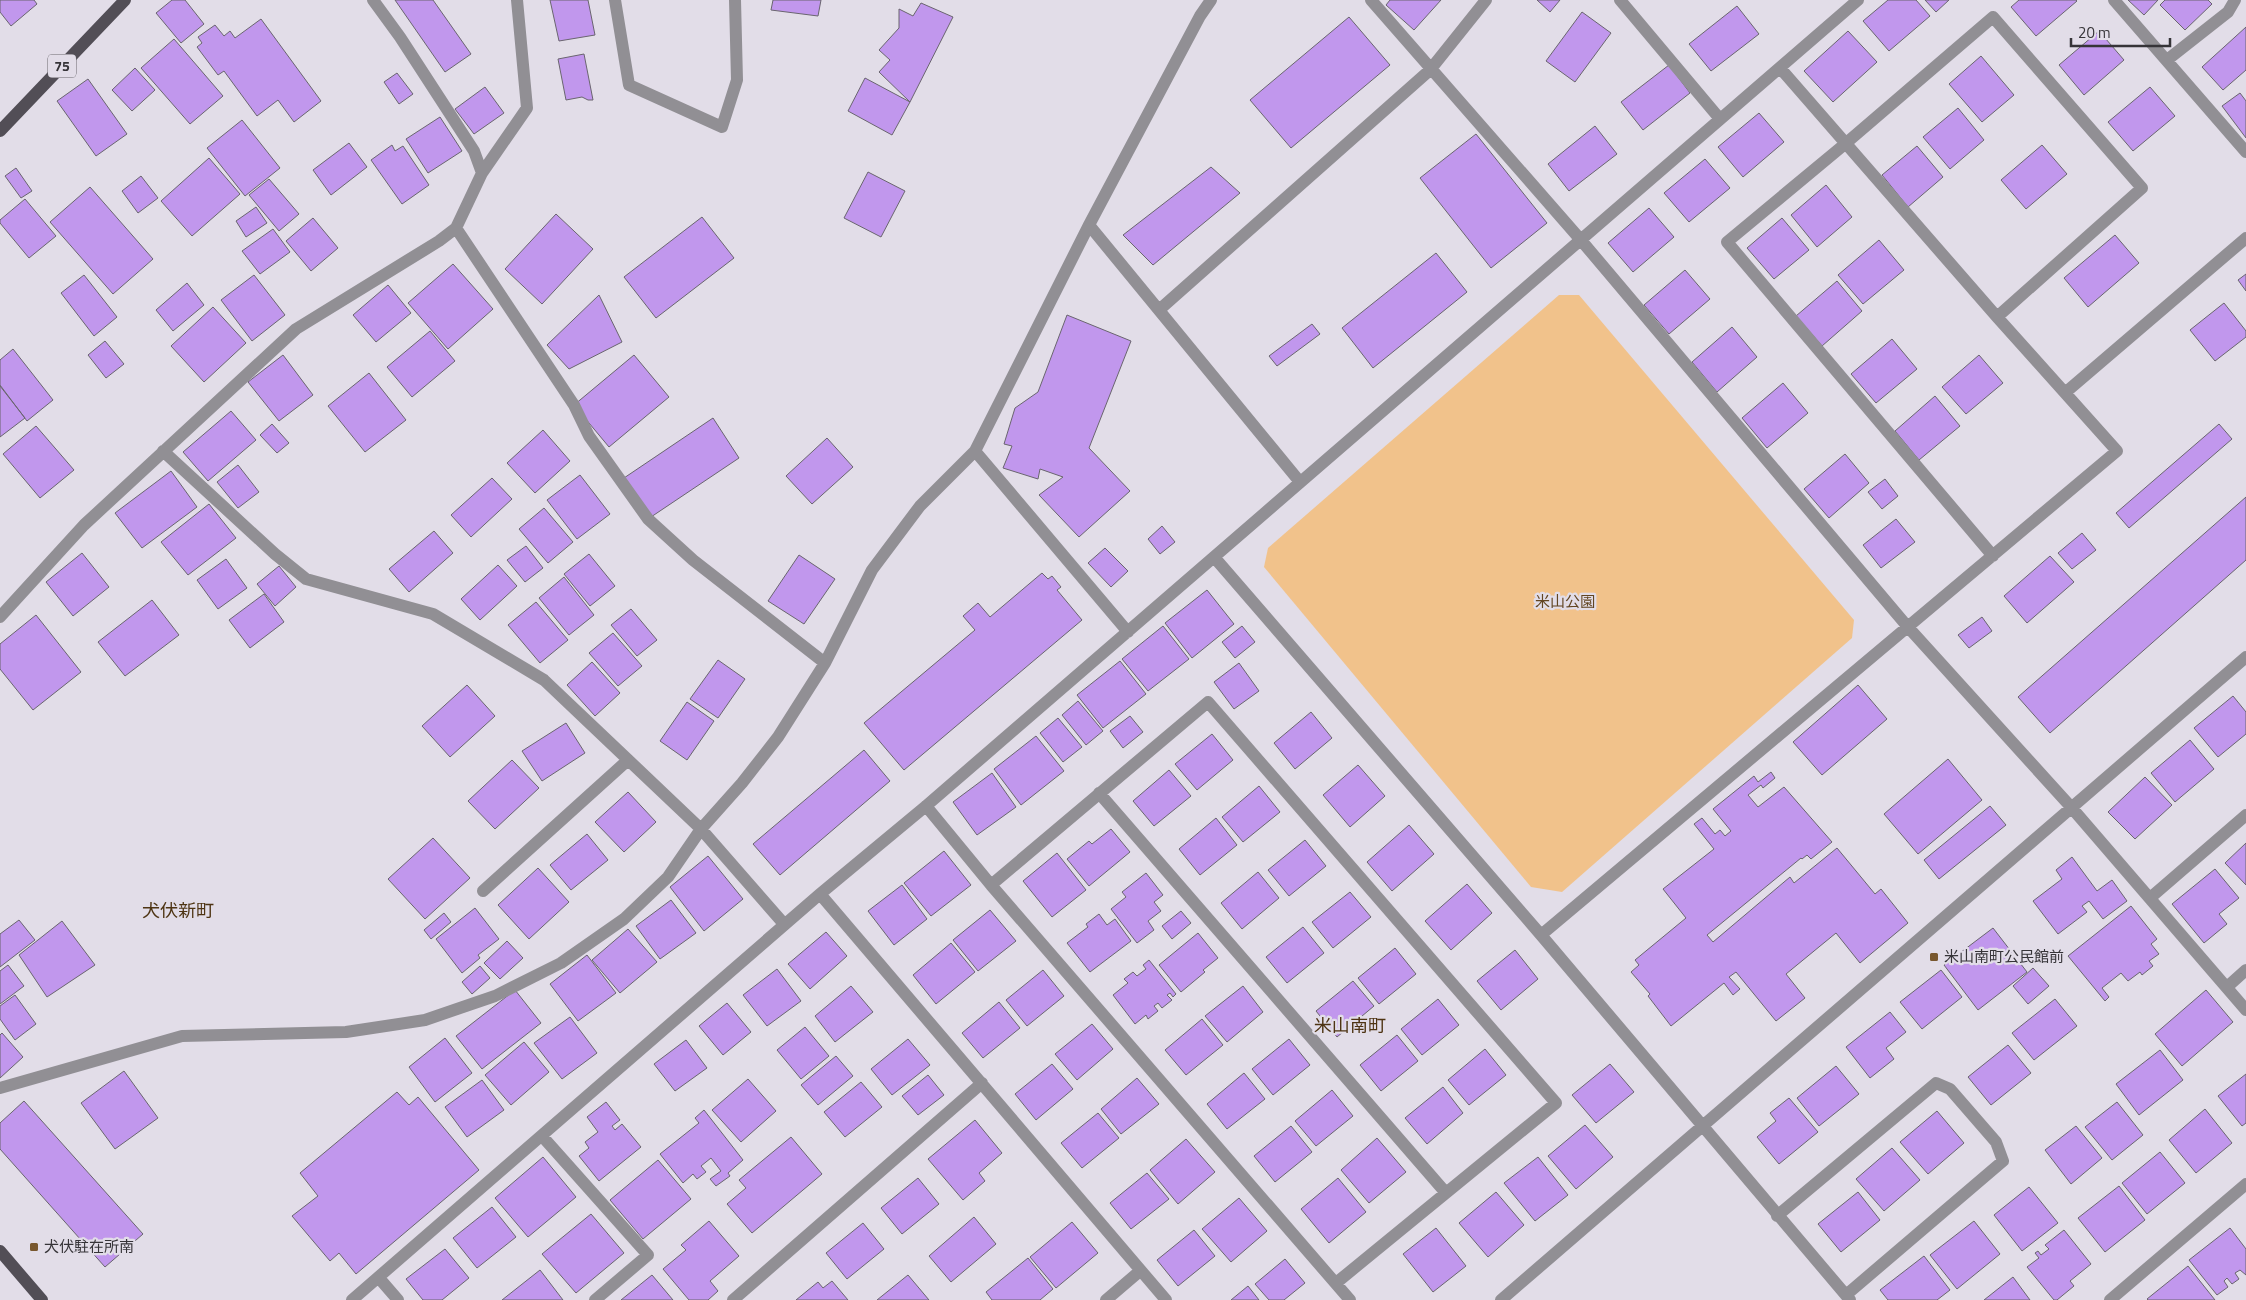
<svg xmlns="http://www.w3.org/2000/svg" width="2246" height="1300" viewBox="0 0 2246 1300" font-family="'Titillium Web','Noto Sans JP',sans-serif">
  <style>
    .green { fill: #f1c28b }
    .building { fill: #c197ed; stroke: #6a656f }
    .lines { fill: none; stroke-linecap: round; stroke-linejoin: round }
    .minor { stroke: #918f94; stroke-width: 12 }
    .major { stroke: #524e56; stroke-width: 12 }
    .poi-dot { fill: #78572e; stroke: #e2dde8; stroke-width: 2 }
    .labels { text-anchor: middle; stroke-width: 4.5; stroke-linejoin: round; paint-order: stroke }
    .shield { fill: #e2dde8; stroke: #6a676d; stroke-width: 1 }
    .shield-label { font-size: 14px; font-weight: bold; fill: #363438 }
    .park-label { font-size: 15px; fill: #624522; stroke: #e2dde8 }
    .poi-label { font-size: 15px; fill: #363438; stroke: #e2dde8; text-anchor: start }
    .quarter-label { font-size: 18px; fill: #4e3413; stroke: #e2dde8 }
  </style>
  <rect width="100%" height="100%" fill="#e2dde8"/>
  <path class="green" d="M1559,295h20l275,325 -2,18 -290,254 -31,-5 -267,-320 4,-19z"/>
  <path class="building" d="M0,0h34l3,4 -26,22 -11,-14z
    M172,0h13l19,24 -23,19 -25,-30z
    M395,0h38l38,54 -26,18z
    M550,0h38l7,35 -36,6z
    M773,0h48l-3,16 -47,-6z
    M1390,0h51l-27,30 -28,-25z
    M1537,0h23l-10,12z
    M1888,0h28l14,16 -41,35 -26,-30z
    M1925,0h24l-13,12z
    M2019,0h57l1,1 -41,35 -25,-29z
    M2128,0h30l-14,15z
    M2165,0h43l4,4 -27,26 -25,-25z
    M921,3l32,14 -43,85 -31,-30 11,-12 -11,-10 20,-22v-19l14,7z
    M1737,6l22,28 -48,37 -22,-27z
    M1582,12l29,21 -36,49 -29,-21z
    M1349,17l41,48 -99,83 -41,-48z
    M261,19l60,82 -27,21 -16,-22 -21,16 -33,-45 -6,4 -21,-28 5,-4 -4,-6 17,-12 9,11 6,-5 5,7z
    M2246,27v43l-23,20 -21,-23z
    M1848,31l29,31 -44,40 -29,-31z
    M2099,31l25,29 -40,35 -25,-30z
    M174,39l49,57 -33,28 -49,-56z
    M584,54l9,46h-5l-6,-3 -16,3 -8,-41z
    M1981,56l33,39 -32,27 -33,-38z
    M1669,65l21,28 -47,37 -22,-28z
    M135,68l20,22 -23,21 -20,-21z
    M397,73l16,21 -14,10 -15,-22z
    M865,78l45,24 -18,33 -44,-24z
    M88,79l39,55 -31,22 -39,-55z
    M485,87l19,26 -30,21 -19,-25z
    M2150,87l25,29 -42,35 -25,-29z
    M2240,93l6,8v37l-24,-32z
    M1958,108l26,32 -34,29 -27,-32z
    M1759,113l25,29 -41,35 -25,-30z
    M440,117l22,34 -34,22 -22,-34z
    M242,120l38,48 -35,28 -38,-48z
    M1595,126l22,28 -48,37 -21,-27z
    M1476,134l71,89 -56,45 -71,-90z
    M349,143l18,24 -36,28 -18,-25z
    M392,145l3,6 8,-5 26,39 -27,19 -31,-44z
    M2042,145l25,29 -41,35 -25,-29z
    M1917,146l26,31 -35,30 -26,-32z
    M209,158l31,36 -48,42 -31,-35z
    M1705,159l25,29 -41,34 -25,-29z
    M1211,167l29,26 -87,72 -30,-30z
    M16,168l16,23 -11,7 -16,-22z
    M868,172l37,19 -24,46 -37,-19z
    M141,176l17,22 -20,15 -16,-22z
    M269,179l30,35 -20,17 -30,-36z
    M1826,185l26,32 -35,30 -26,-32z
    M90,187l63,72 -40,35 -63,-72z
    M25,199l31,37 -27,22 -29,-35v-3z
    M256,207l11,16 -21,14 -10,-16z
    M1649,208l25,29 -41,35 -25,-29z
    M556,214l37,35 -51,55 -37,-35z
    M702,217l32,41 -78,60 -32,-41z
    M313,218l25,30 -27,23 -25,-30z
    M1782,218l27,32 -35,29 -27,-31z
    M273,229l17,23 -30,22 -18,-23z
    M2115,235l24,28 -51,44 -24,-29z
    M1879,240l25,30 -41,34 -25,-29z
    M1436,253l31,39 -94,76 -31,-40z
    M453,264l40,45 -45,40 -40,-46z
    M1685,270l25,29 -41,35 -25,-29z
    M2246,274v17l-8,-11z
    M84,275l33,42 -23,19 -33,-43z
    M254,275l31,40 -33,26 -31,-41z
    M1837,281l25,30 -40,35 -26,-30z
    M187,283l17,22 -31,26 -17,-21z
    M388,285l23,28 -35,29 -23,-27z
    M599,295l23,47 -53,27 -22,-24z
    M2224,303l22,28v6l-31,24 -25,-31z
    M213,307l33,36 -42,39 -33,-36z
    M1067,315l64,26 -42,107 41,43 -51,46 -40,-42 24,-18 -23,-8 -2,10 -35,-11 9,-22 -8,-2 11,-36 23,-16z
    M1312,324l8,10 -43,32 -8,-10z
    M1732,327l25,30 -40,35 -25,-30z
    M430,331l25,30 -43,36 -25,-30z
    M1892,339l25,30 -41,34 -25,-29z
    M105,341l19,23 -18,14 -18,-23z
    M13,349l40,51 -26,21 -27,-36v-25z
    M283,355l30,40 -34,26 -31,-39z
    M634,355l35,42 -60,50 -35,-42z
    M1979,355l24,28 -37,31 -24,-27z
    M369,373l37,47 -41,32 -37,-46z
    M1783,383l25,30 -41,35 -25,-30z
    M0,386l25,32 -25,19z
    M1935,396l25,30 -41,34 -24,-29z
    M231,411l25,29 -48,41 -25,-29z
    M713,418l26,40 -91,61 -27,-39z
    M272,424l17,19 -12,10 -17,-18z
    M2219,424l13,15 -103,89 -13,-15z
    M36,426l38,44 -34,28 -37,-44z
    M543,430l27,31 -35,32 -28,-30z
    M827,438l26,29 -41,37 -26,-28z
    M1845,454l24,29 -40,35 -25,-29z
    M238,465l21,27 -21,16 -21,-26z
    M171,471l26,36 -55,41 -27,-35z
    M580,475l30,39 -33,25 -30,-39z
    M492,478l20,21 -41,38 -20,-22z
    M1885,479l13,17 -16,13 -14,-17z
    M2246,497v63l-196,173 -32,-36z
    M209,504l27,34 -48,37 -27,-33z
    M544,508l29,34 -25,21 -29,-34z
    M1896,519l19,23 -34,26 -18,-23z
    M1162,526l13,16 -15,12 -12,-15z
    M434,531l19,22 -44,39 -20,-23z
    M2082,533l14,17 -24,19 -14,-16z
    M526,546l17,22 -18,14 -18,-22z
    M1105,548l23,23 -17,16 -23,-24z
    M82,553l27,34 -36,29 -27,-34z
    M589,554l26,32 -25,20 -26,-32z
    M799,555l36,24 -31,45 -36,-23z
    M2050,556l24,26 -47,41 -23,-27z
    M226,559l21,29 -29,21 -21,-29z
    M498,565l19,21 -37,34 -19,-21z
    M279,566l17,21 -21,19 -18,-22z
    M1042,573l6,6 4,-3 9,11 -4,3 25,30 -178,150 -40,-47 111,-93 -12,-14 15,-13 12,14z
    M564,577l30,38 -25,20 -30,-37z
    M1207,590l27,34 -42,34 -27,-35z
    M264,594l20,28 -34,26 -21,-28z
    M152,600l27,35 -54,41 -27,-34z
    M536,602l32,38 -28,23 -32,-38z
    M631,609l26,31 -20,16 -26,-31z
    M36,615l45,57 -48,38 -33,-41v-25z
    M1982,617l10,14 -23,17 -11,-13z
    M1163,626l26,33 -41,32 -26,-32z
    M1242,626l13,16 -20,16 -13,-16z
    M613,633l29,33 -24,20 -29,-33z
    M718,660l27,19 -27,39 -28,-19z
    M1120,661l26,33 -43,34 -26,-33z
    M592,662l28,31 -25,23 -28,-31z
    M1239,663l20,28 -25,18 -20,-27z
    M467,685l28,31 -45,41 -28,-31z
    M1858,685l29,34 -65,56 -29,-33z
    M2233,696l13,16v22l-28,23 -24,-29z
    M1078,701l25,30 -17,14 -24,-30z
    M687,702l27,19 -27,39 -27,-19z
    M1311,712l21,26 -37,31 -21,-26z
    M1130,716l13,16 -20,16 -13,-17z
    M1058,718l24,29 -19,15 -23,-29z
    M566,723l19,30 -43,28 -20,-30z
    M1212,734l21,26 -36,30 -22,-26z
    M1036,736l28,35 -43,34 -27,-36z
    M2190,740l24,29 -39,33 -24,-29z
    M864,750l26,31 -110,94 -27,-31z
    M1948,759l34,41 -64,54 -34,-40z
    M512,760l27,28 -44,41 -27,-28z
    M1358,765l27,31 -35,31 -27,-32z
    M1169,770l22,26 -37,30 -21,-25z
    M1771,772l4,6 -12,10 -2,-3 -13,10 10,12 26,-20 48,55 -21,17 -4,-4 -5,4 -1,-1 -94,77 6,7 77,-65 4,6 43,-35 38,46 6,-5 27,34 -48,40 -24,-30 -50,41 19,24 -29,23 -40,-49 -7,5 11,12 -7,6 -9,-12 -53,43 -23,-30 2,-2 -19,-22 8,-7 -4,-5 51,-42 -23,-29 51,-40 -20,-25 8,-6 13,16 5,-4 5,6 6,-5 -18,-22 41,-33 4,6z
    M992,773l24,34 -39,28 -24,-33z
    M2145,777l27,28 -37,34 -27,-27z
    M1259,786l21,26 -37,30 -21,-25z
    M628,792l28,30 -32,30 -29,-30z
    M1990,806l16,19 -67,54 -15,-19z
    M1216,818l21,27 -37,30 -21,-26z
    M1409,825l25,29 -42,37 -25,-29z
    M1111,829l19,23 -41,34 -22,-27 22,-18 3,3z
    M587,834l21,26 -37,30 -21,-25z
    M433,838l37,40 -45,41 -37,-40z
    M1305,840l21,26 -37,30 -21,-26z
    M2246,843v42l-21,-22z
    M944,851l27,34 -40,31 -27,-33z
    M1057,853l29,37 -34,27 -29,-36z
    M708,856l35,43 -39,32 -34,-44z
    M2072,857l25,34 15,-11 15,21 -24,18 -14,-18 -7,5 5,6 -29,22 -25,-33 29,-22 -6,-9z
    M538,868l31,34 -40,37 -31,-34z
    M2215,869l24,29 -20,16 8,10 -23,19 -32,-39z
    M1258,872l21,26 -37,31 -21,-26z
    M1146,873l17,22 -9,7 7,9 -13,10 6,9 -17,13 -26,-34 15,-12 -4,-5z
    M1467,884l25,29 -41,37 -26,-29z
    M902,885l25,34 -33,26 -26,-34z
    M1350,892l21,25 -38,31 -21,-26z
    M671,900l25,33 -36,26 -24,-33z
    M2131,906l26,33 -6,5 8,10 -10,7 4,5 -11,9 -2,-3 -12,9 -7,-8 -19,15 7,9 -4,4 -37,-45z
    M475,908l24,31 -21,16 2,3 -18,15 -26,-34z
    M990,910l26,31 -38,30 -25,-31z
    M1181,911l10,12 -19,16 -10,-13z
    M444,913l7,9 -20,17 -7,-9z
    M1099,914l8,11 8,-6 16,22 -41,31 -23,-29 21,-16 -2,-3z
    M19,920l16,20 -35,27v-33z
    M62,921l33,44 -48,32 -28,-42z
    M1303,927l21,26 -37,30 -21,-26z
    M1993,928l34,44 -49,38 -34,-45z
    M628,929l29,33 -37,31 -28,-33z
    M826,932l21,24 -37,33 -22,-25z
    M1198,933l20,25 -15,12 2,2 -24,20 -22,-27z
    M507,941l16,17 -23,21 -16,-16z
    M951,943l24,29 -39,32 -23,-29z
    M1395,948l21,26 -37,30 -21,-26z
    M1515,950l23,29 -37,31 -24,-29z
    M587,955l29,38 -38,28 -28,-37z
    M1149,960l27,34 -3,3 -3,-4 -3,2 5,5 -10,8 -4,-5 -4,3 4,5 -10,8 -2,-4 -11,9 -22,-29 15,-12 -4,-4 9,-7 4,4 9,-7 -3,-4z
    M8,965l16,21 -24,18v-33z
    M480,966l10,12 -18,16 -10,-12z
    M2033,968l16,18 -21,18 -15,-18z
    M777,969l24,32 -34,25 -24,-31z
    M1043,970l21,26 -37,30 -21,-26z
    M1941,970l21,27 -40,32 -22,-27z
    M1353,981l21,25 -37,31 -21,-26z
    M851,986l22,26 -38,30 -20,-26z
    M1243,986l20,26 -36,30 -22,-26z
    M515,990l26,33 -59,46 -26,-33z
    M2206,990l27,32 -51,44 -27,-32z
    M15,995l21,29 -21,16 -15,-21v-13z
    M1438,999l21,26 -37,30 -21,-26z
    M2055,999l22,27 -43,34 -22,-27z
    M999,1002l21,26 -37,30 -21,-25z
    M727,1003l24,29 -28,23 -24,-29z
    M1890,1012l16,20 -20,16 8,11 -24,19 -24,-31z
    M570,1017l27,36 -35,26 -28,-36z
    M1202,1019l21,26 -37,30 -21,-25z
    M1092,1024l21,25 -36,31 -22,-26z
    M805,1027l24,29 -28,23 -24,-29z
    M2,1033l21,24 -23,21v-43z
    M1397,1035l21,26 -37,30 -21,-26z
    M445,1038l27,35 -37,29 -26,-35z
    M908,1039l22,26 -38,30 -21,-26z
    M1289,1039l21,26 -37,30 -21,-26z
    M686,1040l21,28 -32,23 -21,-27z
    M524,1042l25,30 -38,33 -26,-30z
    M2008,1045l23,28 -40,32 -23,-28z
    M1485,1049l21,26 -37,30 -21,-25z
    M2160,1050l23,30 -44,35 -23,-31z
    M836,1056l17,20 -35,29 -17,-20z
    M1052,1064l21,25 -37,31 -21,-26z
    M1610,1064l24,28 -38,31 -24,-28z
    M1836,1066l23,28 -40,32 -22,-28z
    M124,1071l34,47 -43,31 -34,-46z
    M1244,1073l21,26 -38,30 -20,-25z
    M2246,1074v49l-4,3 -24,-30z
    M928,1075l16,20 -26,20 -16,-19z
    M1137,1078l22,26 -38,30 -20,-25z
    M748,1079l28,32 -35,31 -29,-32z
    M482,1080l22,30 -37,27 -22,-30z
    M861,1082l21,25 -37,30 -21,-25z
    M1443,1087l20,26 -36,31 -22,-26z
    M1332,1090l21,26 -37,30 -21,-25z
    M397,1092l12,13 9,-8 61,73 -123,104 -17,-21 -9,8 -38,-45 26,-20 -18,-23z
    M1789,1098l29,34 -39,32 -22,-27 19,-16 -6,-8z
    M24,1101l119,133 -38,33 -105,-118v-26z
    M606,1102l14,18 -8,6 3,4 7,-6 19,23 -42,34 -20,-25 10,-8 -4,-6 13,-10 -11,-15z
    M2117,1102l26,33 -31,25 -27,-33z
    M2205,1109l27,34 -36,30 -27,-33z
    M704,1110l39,50 -15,13 2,3 -14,10 -6,-7 11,-8 -10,-13 -10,8 5,6 -9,7 -4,-5 -10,9 -23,-29 39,-31 -4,-5z
    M1937,1111l27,32 -36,31 -28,-32z
    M1098,1113l21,25 -37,30 -21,-25z
    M975,1120l27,33 -23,20 6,8 -22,19 -35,-41z
    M1585,1125l28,32 -37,32 -28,-33z
    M1291,1126l21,26 -37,30 -21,-26z
    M2076,1126l26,32 -31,26 -26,-34z
    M791,1137l31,37 -70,59 -25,-29 19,-16 -7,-8z
    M1377,1138l29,34 -37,31 -28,-33z
    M1186,1139l29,33 -37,32 -28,-34z
    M1892,1148l28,32 -36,31 -28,-32z
    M2160,1152l25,31 -38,31 -25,-31z
    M543,1157l33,40 -48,40 -33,-39z
    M1538,1157l30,38 -33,26 -31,-38z
    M658,1160l33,39 -48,40 -33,-39z
    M1147,1173l22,26 -38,30 -21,-26z
    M918,1178l21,26 -37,30 -21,-26z
    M1338,1178l28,34 -37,31 -28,-34z
    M2119,1186l26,34 -40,32 -27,-34z
    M2029,1187l29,36 -36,28 -28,-36z
    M1496,1192l28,33 -36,32 -29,-34z
    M1858,1192l22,28 -39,32 -23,-28z
    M1239,1198l28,33 -36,31 -29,-33z
    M492,1207l24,30 -39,31 -24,-30z
    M591,1214l33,39 -48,40 -34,-39z
    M974,1217l22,27 -45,38 -22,-26z
    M709,1221l30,35 -29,25 8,10 -10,9h-19l-26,-31 23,-19 -5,-5z
    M1974,1221l26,33 -43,35 -27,-34z
    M1072,1222l26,31 -42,35 -26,-31z
    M863,1223l21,26 -37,30 -21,-26z
    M1436,1228l30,38 -33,26 -30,-38z
    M2230,1228l16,21v26l-6,-5 -5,3 4,6 -7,5 -5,-6 -3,3 4,6 -11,8 -28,-35z
    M1194,1230l21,26 -37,30 -21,-26z
    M2064,1230l27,34 -21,17 4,5 -17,14h-3l-27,-33 12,-9 -4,-5 3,-2 3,4 8,-6 -4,-4z
    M445,1249l24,29 -27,22h-19l-17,-21z
    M1924,1256l26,34 -13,10h-49l-8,-10z
    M1028,1258l25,31 -13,11h-48l-6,-8z
    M1285,1259l20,24 -21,17h-15l-14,-16z
    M2188,1266l27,34h-67l-1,-1z
    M540,1270l23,30h-61z
    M652,1275l21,25h-52z
    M908,1275l21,25h-52z
    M2013,1277l17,23h-46z
    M832,1281l16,19h-52l22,-18 5,6z
    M1248,1286l11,14h-28z"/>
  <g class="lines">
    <path class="minor" d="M615,0l14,85 93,42 15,-47 -2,-80
      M1371,0l209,239 327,387 164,181 175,203
      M1620,0l100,119
      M2114,0l132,152
      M2167,60l61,-48 7,-12
      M482,173l45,-65 -10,-108
      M1089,225l211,257
      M456,228l118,177 15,31 59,83 45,41 132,103
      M1159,310l271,-240 56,-70
      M2066,392l180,-154
      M163,451l112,103 31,25 127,35 111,66 157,149 83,95
      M975,451l153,181
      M1993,556l-266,-314 118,-98 148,-127 149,171 -145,129
      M1214,557l327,378 309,365
      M0,617l84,-92 212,-196 143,-88 17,-13 26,-55 -8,-22 -74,-114 -27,-37
      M1099,793l347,400
      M926,806l65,79 359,415
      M991,885l217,-183 348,401 -220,180
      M483,891l145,-131
      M820,894l346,406
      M2150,898l96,-83
      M1541,935l576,-484 -120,-134 -217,-249
      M2227,987l19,-17
      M0,1088l182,-52 164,-4 79,-12 70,-24 66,-33 63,-44 44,-42 33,-48 41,-46 36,-46 47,-74 47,-93 48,-64 55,-55 114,-226 111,-209 11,-16
      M542,1136l106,119 -53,45
      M1777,1216l159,-133 14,6 46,53 7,19 -157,134
      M379,1278l19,22
      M352,1300l468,-406 106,-88 932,-806
      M733,1300l249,-217
      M1106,1300l34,-29
      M1501,1300l745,-643
      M2110,1300l136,-116"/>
    <path class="major" d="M0,131l125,-131
      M0,1251l42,49"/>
  </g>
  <g class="poi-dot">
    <rect x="1929" y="952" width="10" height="10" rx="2.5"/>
    <rect x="29" y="1242" width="10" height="10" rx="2.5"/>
  </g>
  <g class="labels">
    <rect class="shield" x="48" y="54.5" width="28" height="23" rx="4"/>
    <g class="shield-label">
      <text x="62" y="71">75</text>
    </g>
    <g class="park-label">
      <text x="1565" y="607">米山公園</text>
    </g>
    <g class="poi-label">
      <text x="1944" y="962">米山南町公民館前</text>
      <text x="44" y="1252">犬伏駐在所南</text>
    </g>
    <g class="quarter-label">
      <text x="178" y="917">犬伏新町</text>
      <text x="1350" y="1032">米山南町</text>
    </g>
  </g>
  <path d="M2071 38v8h99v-8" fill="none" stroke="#363438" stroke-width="2.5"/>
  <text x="2078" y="38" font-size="15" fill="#363438" stroke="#e2dde8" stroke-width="4" paint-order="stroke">20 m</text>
</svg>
